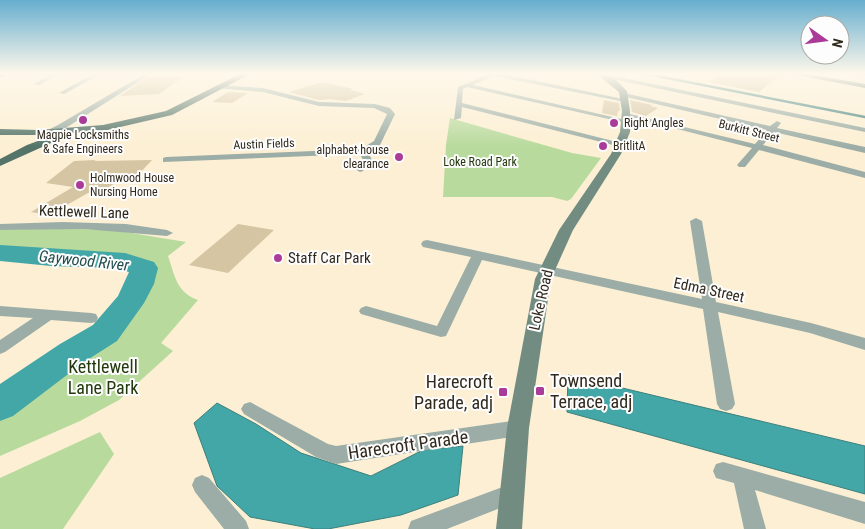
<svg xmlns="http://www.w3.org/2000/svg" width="865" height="529" viewBox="0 0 865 529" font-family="'Roboto Condensed',sans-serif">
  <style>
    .green { fill: #b8da9d }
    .water { fill: #43a6a7; stroke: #3d807d }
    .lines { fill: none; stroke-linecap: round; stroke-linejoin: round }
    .stream { stroke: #3d807d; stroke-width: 2.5 }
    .river { fill: #43a6a7; fill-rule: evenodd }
    .building { fill: #d5c5a3 }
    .street { fill: #9bada6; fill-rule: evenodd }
    .secondary { fill: #728c82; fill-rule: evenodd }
    .primary { fill: #547469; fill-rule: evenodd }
    .poi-dot { fill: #ab3b98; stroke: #fdfdfd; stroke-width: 2 }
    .labels { text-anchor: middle; stroke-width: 4; stroke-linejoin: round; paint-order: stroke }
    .far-poi-label { font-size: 12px; fill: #30291c; stroke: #fdfdfd; text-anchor: start }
    .far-street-label { font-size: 12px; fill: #30291c; stroke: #fdfdfd }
    .far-park-label { font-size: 12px; fill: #23380c; stroke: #fdfdfd }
    .street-label { font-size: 15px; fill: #30291c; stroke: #fdfdfd }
    .poi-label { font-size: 15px; fill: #30291c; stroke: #fdfdfd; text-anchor: start }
    .water-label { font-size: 16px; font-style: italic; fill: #214d4e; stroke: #fdfdfd }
    .near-park-label { font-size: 18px; fill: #23380c; stroke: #fdfdfd }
    .near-poi-label { font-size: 18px; fill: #30291c; stroke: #fdfdfd; text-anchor: start }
    .near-street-label { font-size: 18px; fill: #30291c; stroke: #fdfdfd }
  </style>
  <rect width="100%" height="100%" fill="#fcefd3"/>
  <path class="green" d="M450,118l122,35 29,5 -30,41 -4,2 -15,-4h-109l3,-52z
    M56,228l57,2 73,12 -18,14c7,20 8,36 30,44l-37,43 12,8 -54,49 -39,21 -80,35v-42l67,-43 41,-33 14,-15 27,-47 1,-8 -5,-6 -11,-3 -134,-10v-19z
    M100,432l14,22 -51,75h-63v-51z"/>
  <path class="water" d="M568,375l297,71v48l-298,-82z
    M217,403l39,21 45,29 70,23 52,-26 40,-4 -5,49 -57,20 -73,14h-13l-65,-12 -33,-31 -23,-63z"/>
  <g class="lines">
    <path class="stream" d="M642,73l223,44"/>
    <path class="river" d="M0,245l125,8 29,9 4,6 -4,16 -10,19 -27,38 -33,21 -71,54 -13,5v-37l60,-40 33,-19 25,-29 11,-24 -16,-4 -62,-2 -51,-5z"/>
  </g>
  <path class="building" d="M722,73h60l-23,19 -50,-10z
    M148,77h35l-24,17 -39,2z
    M322,82l31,7 -3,1 15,4 -19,7 -17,-2 -10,1 -30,-8z
    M228,92l20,1 -16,10 -20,-1z
    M604,100l15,3 1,8h-2l-1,5 -15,-3z
    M630,100l22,5 -2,1 8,2 -12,8 -14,-4z
    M96,160l-2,1 58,-1 -15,16h-9l-32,18 -8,-1 -39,22 -18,-3 42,-25 -27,-4 28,-22z
    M238,224l36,6 -46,43 -39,-8z"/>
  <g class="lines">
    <path class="street" d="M5,73h10l-15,5v-4z
      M53,73l6,1 -20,11 -5,-1z
      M95,73l6,1 -37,20 -5,-1z
      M138,73h7l2,2 -2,3 -81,51 -18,6 -4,-2 16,-8 83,-49z
      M491,73h8l129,27 -3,2 -131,-26 -21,9 157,36 -4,2 -159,-36 -4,2 -1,14 163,41 -4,3 -159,-40 -1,11 -7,2 4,-33z
      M852,73h13v3z
      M605,74l260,54v4l-262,-55z
      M219,85l44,3 56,14 56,2 15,4 5,6 -15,31 -12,7 4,8 -9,11 -3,1 -5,-3 8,-9 -3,-6 -197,8v-4l3,-1 195,-8 13,-8 13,-27 -13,-6 -55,-2 -56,-14 -46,-4v-2z
      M624,93l146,33 7,-5 4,2 -4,5 88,19v6l-91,-21 -11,13 102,27v6l-106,-28 -14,17h-6l-2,-2 15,-17 -130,-33 4,-2 129,31 12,-14 -145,-34v-2z
      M696,218l6,3 14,81 95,21 54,15v12l-55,-17 -92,-21 17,92 -3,5 -6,2 -6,-2 -3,-5 -14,-95 -221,-49 -36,76 -5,1 -80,-23 -2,-3 2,-3 5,-2 71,20 34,-69 -48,-10 -2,-3 2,-3 4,-1 275,59 -12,-78z
      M63,222l63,2 41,6 6,3 -6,3 -83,-7 -84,1v-6z
      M0,306l91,7 5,1 2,4 -2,4 -5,1 -40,-3 -46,32 -5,2v-14l33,-22 -33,-2z
      M250,402l78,42 8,2 182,-26 6,2 3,6 -3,6 -6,2 -182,28 -20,-7 -72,-43 -3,-5 3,-5z
      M723,462l142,40v22l-110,-34 11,39h-22l-10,-46 -18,-5 -3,-7 3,-7z
      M202,475l7,3 37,43 3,8h-25l-29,-37 -3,-7 3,-7z
      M511,484l7,3 3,7 -3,7 -71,28h-39l3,-8z"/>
    <path class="secondary" d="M595,73h9l11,6 12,12 3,20v21l-9,22 -48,76 -22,49 -22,149 -7,101h-26l11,-101 28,-149 24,-49 52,-76 9,-22 2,-21 -3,-19z"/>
    <path class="primary" d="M12,73h135l-4,2h-127z
      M242,73h10l-80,42 -69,16 -45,3 4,3 -2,2 -60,27v-7l27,-14 27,-10h-54v-6l38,1 65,-5 63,-14z
      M786,73h16l63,11v4z"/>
  </g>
  <linearGradient id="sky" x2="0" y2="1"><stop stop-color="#66aece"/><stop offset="0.5" stop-color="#fef8eb"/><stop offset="1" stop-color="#fef8eb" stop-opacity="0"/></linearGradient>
  <rect width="865" height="147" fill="url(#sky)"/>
  <g class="poi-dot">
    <circle cx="83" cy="120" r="5"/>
    <circle cx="614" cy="123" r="5"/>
    <circle cx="603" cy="146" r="5"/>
    <circle cx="399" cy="157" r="5"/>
    <circle cx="80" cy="185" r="5"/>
    <circle cx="278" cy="258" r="5"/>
    <rect x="535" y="386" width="10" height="10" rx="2.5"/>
    <rect x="498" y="387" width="10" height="10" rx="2.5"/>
  </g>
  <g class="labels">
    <g class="far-poi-label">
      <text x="624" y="127">Right Angles</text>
      <text x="83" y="139" text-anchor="middle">Magpie Locksmiths<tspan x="83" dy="14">&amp; Safe Engineers</tspan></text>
      <text x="613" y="150">BritlitA</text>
      <text x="389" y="154" text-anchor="end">alphabet house<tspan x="389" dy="14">clearance</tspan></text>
      <text x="90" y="182">Holmwood House<tspan x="90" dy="14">Nursing Home</tspan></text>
    </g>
    <g class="far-street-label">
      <text transform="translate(749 131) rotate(14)" y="4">Burkitt Street</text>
      <text transform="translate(264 144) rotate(-2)" y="4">Austin Fields</text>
    </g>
    <g class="far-park-label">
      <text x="480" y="166">Loke Road Park</text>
    </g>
    <g class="street-label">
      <text transform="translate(84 212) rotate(2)" y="5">Kettlewell Lane</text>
      <text transform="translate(709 290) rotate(12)" y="5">Edma Street</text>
      <text transform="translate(541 300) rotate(-77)" y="5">Loke Road</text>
    </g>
    <g class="poi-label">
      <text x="288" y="263">Staff Car Park</text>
    </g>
    <g class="water-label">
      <text transform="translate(84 260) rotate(6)" y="6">Gaywood River</text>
    </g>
    <g class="near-park-label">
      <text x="103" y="373">Kettlewell<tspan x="103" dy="21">Lane Park</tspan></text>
    </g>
    <g class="near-poi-label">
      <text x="550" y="387">Townsend<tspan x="550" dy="21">Terrace, adj</tspan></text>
      <text x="493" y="388" text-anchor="end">Harecroft<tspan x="493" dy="21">Parade, adj</tspan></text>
    </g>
    <g class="near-street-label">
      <text transform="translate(408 445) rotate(-8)" y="6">Harecroft Parade</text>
    </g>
  </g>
  <g transform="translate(825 40) rotate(104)"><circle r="24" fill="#fdfdfd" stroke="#aba8a3"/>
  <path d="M0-4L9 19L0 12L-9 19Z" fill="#ab3b98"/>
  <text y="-8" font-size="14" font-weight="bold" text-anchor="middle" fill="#30291c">N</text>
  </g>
</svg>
